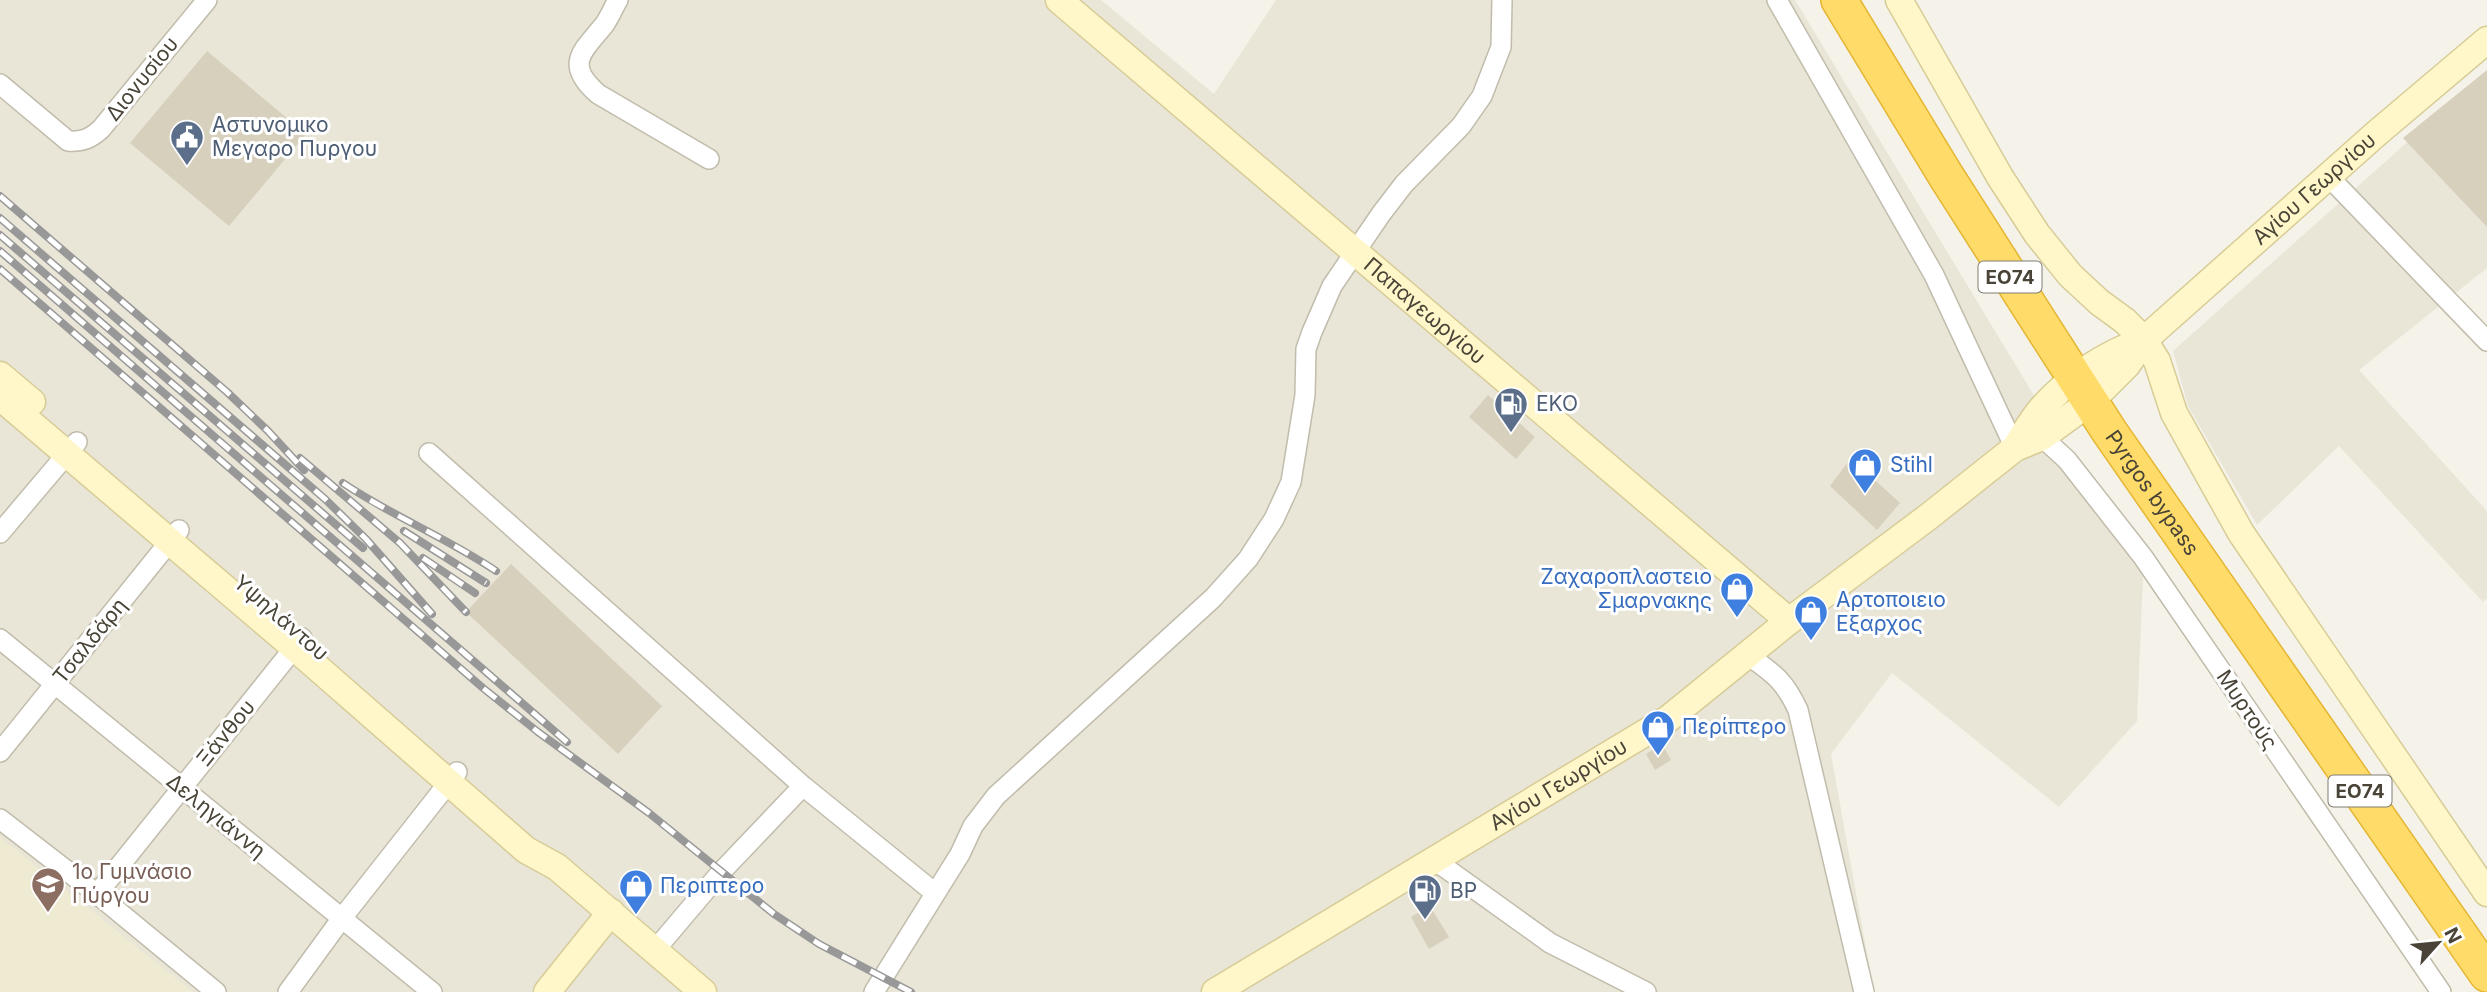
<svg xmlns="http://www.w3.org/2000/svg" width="2487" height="992" viewBox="0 0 2487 992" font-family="Inter,sans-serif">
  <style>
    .residential { fill: #e9e5d7 }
    .education { fill: #efead2 }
    .building { fill: #d7d0bd }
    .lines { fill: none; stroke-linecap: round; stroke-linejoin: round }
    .street-casing { stroke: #c1bcab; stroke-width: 22 }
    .secondary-casing { stroke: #d7cc97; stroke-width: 29 }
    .highway-casing { stroke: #e5b532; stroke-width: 38 }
    .street { stroke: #fff; stroke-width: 19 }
    .secondary { stroke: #fff7c9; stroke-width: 26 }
    .highway { stroke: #ffdc6a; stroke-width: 35 }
    .rail-casing { stroke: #989898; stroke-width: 8 }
    .rail { stroke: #fff; stroke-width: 5; stroke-dasharray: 16; stroke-linecap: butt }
    .labels { text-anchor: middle; stroke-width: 6; stroke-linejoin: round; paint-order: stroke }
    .shield { fill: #fff; stroke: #807c73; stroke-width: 2 }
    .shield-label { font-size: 19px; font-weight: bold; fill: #494437 }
    .street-label { font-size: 21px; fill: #494437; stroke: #fff }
    .service-label { font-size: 21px; fill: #4e5e75; stroke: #fff; text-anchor: start }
    .shop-label { font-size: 21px; fill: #366cbe; stroke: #fff; text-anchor: start }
    .education-label { font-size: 21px; fill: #785e54; stroke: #fff; text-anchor: start }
  </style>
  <rect width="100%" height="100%" fill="#f5f3e9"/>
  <path class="residential" d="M0,0h1101l113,94 62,-94h519l348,576 -6,145 -78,86 -167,-134 -61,81 40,222 -5,16h-1866z
    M2487,71v197l-128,102 128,141v87l-4,4 -144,-156 -82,79 -69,-119 -15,-55z"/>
  <path class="education" d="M0,837l193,155h-193z"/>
  <path class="building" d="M207,51l99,83 -77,92 -99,-83z
    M2487,70v157l-84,-89z
    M1488,395l47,42 -19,22 -47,-42z
    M1851,458l49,45 -23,27 -47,-44z
    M511,564l151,142 -44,48 -152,-142z
    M1662,744l9,16 -16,10 -9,-16z
    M1430,906l19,31 -20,12 -18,-32z"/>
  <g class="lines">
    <g class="street-casing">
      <path id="street" d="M618,0c-5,8 -8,17 -14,25 -22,27 -40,39 -6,69l111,65
        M1777,0l157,275 81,173
        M0,84l68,57c14,1 22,-2 33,-12l106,-129
        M2328,176l159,165
        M2042,437l25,23 76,97 298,435
        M429,453l374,333
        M0,533l77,-91
        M0,639l432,353
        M1748,655c26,19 36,25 50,55l66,282
        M0,752l179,-222
        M0,819l97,75 119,98
        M1433,859l117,84 96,49
        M97,894l205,-256
        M655,950l67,-79 81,-85 132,107
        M288,992l54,-74 115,-146
        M874,992l86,-138 13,-28 23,-30 217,-198 35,-39 26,-40 17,-37 14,-87 1,-46 6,-17 20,-46 49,-72 23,-30 57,-58 21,-30 19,-49 1,-47"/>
    </g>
    <g class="secondary-casing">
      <g id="secondary">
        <path id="s1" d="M1059,0l730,621"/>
        <path d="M1899,0l101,177 37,57 33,41 29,27 26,19 19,19 13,21 17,52 67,120 246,360"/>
        <path d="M0,375l32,27"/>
        <path d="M0,397l295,251 231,202 31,17 146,125"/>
        <path d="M2015,448c9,-14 17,-29 28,-41 27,-30 63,-53 101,-67"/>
        <path d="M547,992l64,-80"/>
        <path id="s2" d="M1215,992l453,-273 121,-98 139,-104 87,-69 27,-11 48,-35 37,-37 17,-25 233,-207 110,-93"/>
      </g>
    </g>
    <g class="highway-casing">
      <g id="highway">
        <path id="s3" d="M1839,0l107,176 163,255 378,543"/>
      </g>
    </g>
    <use href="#street" class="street"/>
    <use href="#secondary" class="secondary"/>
    <use href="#highway" class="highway"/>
    <g class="rail-casing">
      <path id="rail" d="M0,196l227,196 41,39 36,39
        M0,218l325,281 41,40 66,75
        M0,235l363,313
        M0,251l567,491
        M0,269l483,419 55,44 111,81 125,101 45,30 92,48
        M300,458l100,85 66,69
        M343,483c49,33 104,55 153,88
        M404,531l82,52
        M423,558l52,35"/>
    </g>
    <use href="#rail" class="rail"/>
  </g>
  <defs>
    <g id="civic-pin" transform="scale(1.75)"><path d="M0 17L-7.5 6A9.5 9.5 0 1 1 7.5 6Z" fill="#5c6f8a" stroke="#fff"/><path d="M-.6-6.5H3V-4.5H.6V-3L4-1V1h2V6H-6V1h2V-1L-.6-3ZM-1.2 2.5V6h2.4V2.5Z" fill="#fff"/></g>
    <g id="fuel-pin" transform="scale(1.75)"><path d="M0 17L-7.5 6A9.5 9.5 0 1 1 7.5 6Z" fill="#5c6f8a" stroke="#fff"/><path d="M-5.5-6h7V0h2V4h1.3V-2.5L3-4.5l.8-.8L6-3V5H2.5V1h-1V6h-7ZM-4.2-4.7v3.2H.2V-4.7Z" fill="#fff"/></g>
    <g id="shop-pin" transform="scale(1.75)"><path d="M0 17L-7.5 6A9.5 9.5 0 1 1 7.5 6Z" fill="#3f7fe0" stroke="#fff"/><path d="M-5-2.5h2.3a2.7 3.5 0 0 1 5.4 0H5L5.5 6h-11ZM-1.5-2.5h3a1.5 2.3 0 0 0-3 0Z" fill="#fff"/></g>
    <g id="school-pin" transform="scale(1.75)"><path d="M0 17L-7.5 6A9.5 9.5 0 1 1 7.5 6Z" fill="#8d6e63" stroke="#fff"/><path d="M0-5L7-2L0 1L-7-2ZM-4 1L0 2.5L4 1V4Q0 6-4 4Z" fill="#fff"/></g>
  </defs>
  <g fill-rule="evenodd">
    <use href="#civic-pin" x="187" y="137"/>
    <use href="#fuel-pin" x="1511" y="404"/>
    <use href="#shop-pin" x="1865" y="465"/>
    <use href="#shop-pin" x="1737" y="589"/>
    <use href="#shop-pin" x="1811" y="612"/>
    <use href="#shop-pin" x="1658" y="727"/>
    <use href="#school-pin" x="48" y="884"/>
    <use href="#shop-pin" x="636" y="886"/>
    <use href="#fuel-pin" x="1425" y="891"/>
  </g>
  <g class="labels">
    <g class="shield">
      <rect x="1978.5" y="261.5" width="63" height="31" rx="5"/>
      <rect x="2328.5" y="775.5" width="63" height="31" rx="5"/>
    </g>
    <g class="shield-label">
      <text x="2010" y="284">ΕΟ74</text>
      <text x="2360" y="798">ΕΟ74</text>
    </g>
    <g class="street-label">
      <text transform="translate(142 79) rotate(-51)" y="7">Διονυσίου</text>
      <text dy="7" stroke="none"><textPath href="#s2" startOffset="1368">Αγίου Γεωργίου</textPath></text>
      <text dy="7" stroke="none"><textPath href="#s1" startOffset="480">Παπαγεωργίου</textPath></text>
      <text dy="7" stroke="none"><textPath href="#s3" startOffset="584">Pyrgos bypass</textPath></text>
      <text transform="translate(281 618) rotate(41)" y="7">Υψηλάντου</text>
      <text transform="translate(90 641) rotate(-51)" y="7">Τσαλδάρη</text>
      <text transform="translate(2247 710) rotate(56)" y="7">Μυρτούς</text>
      <text transform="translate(226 733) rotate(-51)" y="7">Ξάνθου</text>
      <text dy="7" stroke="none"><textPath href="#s2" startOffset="401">Αγίου Γεωργίου</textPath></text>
      <text transform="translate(216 816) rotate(39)" y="7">Δεληγιάννη</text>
    </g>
    <g class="service-label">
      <text x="212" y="132">Αστυνομικο<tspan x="212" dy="24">Μεγαρο Πυργου</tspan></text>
      <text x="1536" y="411">EKO</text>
      <text x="1450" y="898">BP</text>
    </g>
    <g class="shop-label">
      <text x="1890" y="472">Stihl</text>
      <text x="1712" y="584" text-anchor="end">Ζαχαροπλαστειο<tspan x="1712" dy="24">Σμαρνακης</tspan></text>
      <text x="1836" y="607">Αρτοποιειο<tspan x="1836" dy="24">Εξαρχος</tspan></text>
      <text x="1682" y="734">Περίπτερο</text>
      <text x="660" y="893">Περιπτερο</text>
    </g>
    <g class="education-label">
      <text x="72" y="879">1ο Γυμνάσιο<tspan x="72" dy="24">Πύργου</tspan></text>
    </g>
  </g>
  <g transform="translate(2438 943) rotate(63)" stroke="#ffffff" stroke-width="5" paint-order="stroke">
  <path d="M0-5L12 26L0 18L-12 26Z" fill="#494437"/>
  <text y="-10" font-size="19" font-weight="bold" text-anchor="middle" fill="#494437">N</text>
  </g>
</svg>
